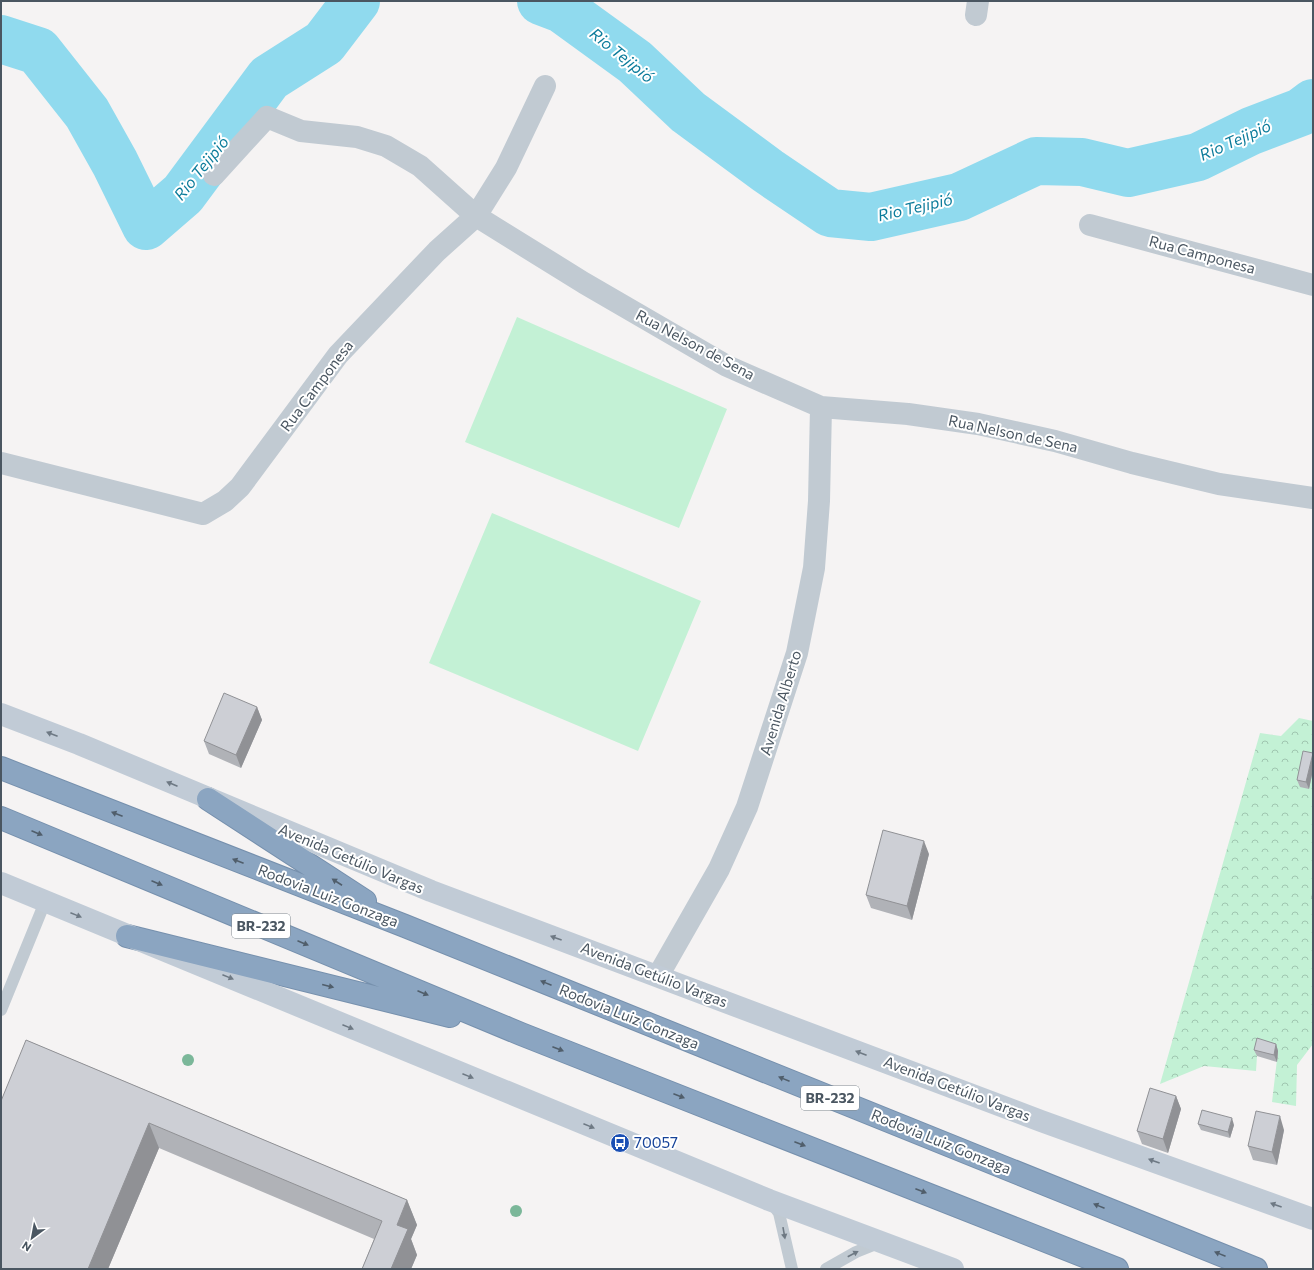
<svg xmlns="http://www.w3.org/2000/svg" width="1314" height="1270" viewBox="0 0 1314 1270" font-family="Commissioner,sans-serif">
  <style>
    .forest { fill: url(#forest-crowns) }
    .pitch { fill: #c3f1d5 }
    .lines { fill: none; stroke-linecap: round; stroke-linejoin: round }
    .river { stroke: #90daee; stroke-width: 48 }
    .highway-casing { stroke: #7690ad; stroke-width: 24 }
    .lane { stroke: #c1cad2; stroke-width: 12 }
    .street { stroke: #c1cad2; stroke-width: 22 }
    .secondary { stroke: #c1cbd6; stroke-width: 22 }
    .highway { stroke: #8ba5c1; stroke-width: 22 }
    .tree { fill: #7bb799 }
    .wall { fill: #b0b2b7 }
    .shaded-wall { fill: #909195 }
    .building { fill: #cdcfd5; stroke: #909195 }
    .oneway { fill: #6e7984 }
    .oneway2 { fill: #505e6b }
    .oneway3 { fill: #6e7983 }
    .labels { text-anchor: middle; stroke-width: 4; stroke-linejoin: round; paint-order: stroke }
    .shield { fill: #fff; stroke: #808990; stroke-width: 1 }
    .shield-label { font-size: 14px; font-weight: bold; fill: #4a5661 }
    .street-label { font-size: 15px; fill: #4a5661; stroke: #fff }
    .transit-label { font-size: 15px; fill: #164399; stroke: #fff; text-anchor: start }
    .water-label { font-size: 16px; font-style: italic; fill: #0c7c9b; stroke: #fff }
  </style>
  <defs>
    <pattern id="forest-crowns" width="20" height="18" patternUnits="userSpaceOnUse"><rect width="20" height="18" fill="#c3f1d5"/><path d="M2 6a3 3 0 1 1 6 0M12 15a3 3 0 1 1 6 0" fill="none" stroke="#a0c6b0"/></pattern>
  </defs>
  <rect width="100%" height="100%" fill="#f5f3f3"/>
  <path class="forest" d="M1299,718l14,3v323l-16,21 -1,41 -24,-4 6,-51 -21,5 -1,15 -52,-5 -44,18 100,-351 21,3z"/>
  <path class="pitch" d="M517,317l210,92 -48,119 -214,-86z
    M492,513l209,88 -63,150 -209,-88z"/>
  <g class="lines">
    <path class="river" d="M541,1l21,8 73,53 53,50 80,59 62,42 41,4 88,-20 77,-36 46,1 46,11 70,-16 53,-26 50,-19 12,-9
      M1,39l37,12 49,62 28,50 31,63 37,-32 86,-116 55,-35 32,-42"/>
    <g class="highway-casing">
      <path id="highway" d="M1,768l404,158 851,343
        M208,799l157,102
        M1,818l520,216 596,235
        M127,936l323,80"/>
    </g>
    <path class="lane" d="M1,1010l44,-108
      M771,1202l8,11 13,56
      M826,1269l30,-17 25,-10"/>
    <path class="street" d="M976,15l2,-14
      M214,175l53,-58 34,14 56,6 29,9 34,20 56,50 108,67 143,83 94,41 87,7 70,10 77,17 77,22 87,21 94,14
      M1090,225l223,60
      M1,463l202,51 22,-13 15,-14 98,-132 99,-104 39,-35 30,-48 39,-82
      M658,976l61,-107 28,-62 50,-154 17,-85 5,-67 2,-94"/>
    <path class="secondary" d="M1,714l78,30 352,147 610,230 272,98
      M1,883l768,317 184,69"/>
    <use href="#highway" class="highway"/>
  </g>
  <g class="tree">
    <circle cx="188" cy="1060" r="6"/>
    <circle cx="516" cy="1211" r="6"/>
  </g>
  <path class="wall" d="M257,707l5,13 -21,48 -32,-14 -5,-13z
    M1313,753v17l-4,19 -9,-2 -3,-7z
    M929,854l-17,66 -41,-12 -5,-13z
    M26,1040l381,160 10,25 -6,14 6,16 -6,14h-49l12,-30 -215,-91 -51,121h-107z
    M1276,1044l2,7 -1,11 -20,-6 -3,-6z
    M1176,1096l5,13 -13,44 -26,-9 -5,-13z
    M1198,1124l36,1 -4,13 -29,-8z
    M1284,1130l-7,35 -24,-5 -5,-14z"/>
  <path class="shaded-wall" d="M257,707l5,13 -21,48 -5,-13z
    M1313,753v17l-4,19 -3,-7z
    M924,841l5,13 -17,66 -5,-14z
    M1276,1044l2,7 -1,11 -3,-7z
    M1176,1096l5,13 -13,44 -5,-14z
    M1280,1116l4,14 -7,35 -5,-13z
    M1232,1118l2,7 -4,13 -2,-6z
    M149,1123l10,25 -51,121h-20z
    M407,1200l10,25 -6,14 6,16 -6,14h-20l6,-44z"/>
  <path class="building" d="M224,693l33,14 -21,48 -32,-14z
    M1303,751l10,2 -7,29 -9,-2z
    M883,830l41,11 -17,65 -41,-11z
    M1313,889v10h-1z
    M1257,1038l19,6 -2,11 -20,-5z
    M26,1040l381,160 -10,25 11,4 -17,40h-29l20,-48 -233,-98 -61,146h-87v-168z
    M1150,1088l26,8 -13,43 -26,-8z
    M1202,1110l30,8 -4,14 -30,-8z
    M1256,1111l24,5 -8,36 -24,-6z"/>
  <defs><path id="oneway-solid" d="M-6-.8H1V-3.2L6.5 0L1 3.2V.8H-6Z"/></defs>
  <g class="oneway">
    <use href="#oneway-solid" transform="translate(52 734) rotate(-159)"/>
    <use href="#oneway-solid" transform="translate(172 784) rotate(-157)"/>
    <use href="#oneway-solid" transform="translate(76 915) rotate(22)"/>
    <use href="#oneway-solid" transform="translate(556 938) rotate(-160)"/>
    <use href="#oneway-solid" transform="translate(228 977) rotate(22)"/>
    <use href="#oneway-solid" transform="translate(348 1027) rotate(22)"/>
    <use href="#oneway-solid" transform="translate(861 1053) rotate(-159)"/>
    <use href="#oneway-solid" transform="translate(468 1076) rotate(22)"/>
    <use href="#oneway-solid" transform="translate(589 1126) rotate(22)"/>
    <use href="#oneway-solid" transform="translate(1154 1161) rotate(-160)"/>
    <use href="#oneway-solid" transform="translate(1276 1205) rotate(-160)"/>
  </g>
  <g class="oneway2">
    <use href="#oneway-solid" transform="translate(117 814) rotate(-159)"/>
    <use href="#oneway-solid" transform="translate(37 833) rotate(23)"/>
    <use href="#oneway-solid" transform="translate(238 861) rotate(-159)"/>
    <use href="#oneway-solid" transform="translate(337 882) rotate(-147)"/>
    <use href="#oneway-solid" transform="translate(157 883) rotate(23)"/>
    <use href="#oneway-solid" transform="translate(303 943) rotate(23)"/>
    <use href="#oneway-solid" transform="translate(546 983) rotate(-158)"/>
    <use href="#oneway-solid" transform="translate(328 986) rotate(14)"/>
    <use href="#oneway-solid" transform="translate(423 993) rotate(23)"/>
    <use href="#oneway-solid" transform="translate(558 1049) rotate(21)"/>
    <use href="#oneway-solid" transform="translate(784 1079) rotate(-158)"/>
    <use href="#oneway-solid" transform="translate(679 1096) rotate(21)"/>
    <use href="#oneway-solid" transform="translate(800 1144) rotate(21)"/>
    <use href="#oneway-solid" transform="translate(921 1191) rotate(21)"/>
    <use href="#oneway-solid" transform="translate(1099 1206) rotate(-158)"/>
    <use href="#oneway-solid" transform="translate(1220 1254) rotate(-158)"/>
  </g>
  <g class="oneway3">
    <use href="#oneway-solid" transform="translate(784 1233) rotate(80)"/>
    <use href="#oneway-solid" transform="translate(853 1254) rotate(-28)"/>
  </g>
  <defs>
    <g id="bus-disc" transform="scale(1)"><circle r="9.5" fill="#1a4fb4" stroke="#fff"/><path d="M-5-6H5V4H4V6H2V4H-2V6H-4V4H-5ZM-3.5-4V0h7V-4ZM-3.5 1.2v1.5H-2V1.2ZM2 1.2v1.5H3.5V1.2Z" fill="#fff"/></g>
  </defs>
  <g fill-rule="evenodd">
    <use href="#bus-disc" x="620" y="1143"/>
  </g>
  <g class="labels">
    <g class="shield">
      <rect x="232" y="914" width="58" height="24" rx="3"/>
      <rect x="801" y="1086" width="58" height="24" rx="3"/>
    </g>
    <g class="shield-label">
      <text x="261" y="931">BR-232</text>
      <text x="830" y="1103">BR-232</text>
    </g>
    <g class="street-label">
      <text transform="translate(1202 255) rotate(15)" y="5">Rua Camponesa</text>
      <text transform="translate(695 345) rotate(28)" y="5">Rua Nelson de Sena</text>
      <text transform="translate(317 386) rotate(-53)" y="5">Rua Camponesa</text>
      <text transform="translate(1013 434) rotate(12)" y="5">Rua Nelson de Sena</text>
      <text transform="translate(781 703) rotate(-73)" y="5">Avenida Alberto</text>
      <text transform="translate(351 859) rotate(23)" y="5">Avenida Getúlio Vargas</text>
      <text transform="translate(328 896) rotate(21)" y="5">Rodovia Luiz Gonzaga</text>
      <text transform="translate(654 975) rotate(21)" y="5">Avenida Getúlio Vargas</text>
      <text transform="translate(629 1017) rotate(22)" y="5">Rodovia Luiz Gonzaga</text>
      <text transform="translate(957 1089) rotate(21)" y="5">Avenida Getúlio Vargas</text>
      <text transform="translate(941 1142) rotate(22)" y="5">Rodovia Luiz Gonzaga</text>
    </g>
    <g class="transit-label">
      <text x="634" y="1148">70057</text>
    </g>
    <g class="water-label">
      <text transform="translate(622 55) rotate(39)" y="6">Rio Tejipió</text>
      <text transform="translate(1235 140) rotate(-24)" y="6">Rio Tejipió</text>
      <text transform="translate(201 168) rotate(-51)" y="6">Rio Tejipió</text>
      <text transform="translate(915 207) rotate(-13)" y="6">Rio Tejipió</text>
    </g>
  </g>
  <rect width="1314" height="1270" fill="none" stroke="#4a5661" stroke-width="4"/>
  <g transform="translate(32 1238) rotate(212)" stroke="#ffffff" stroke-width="3" paint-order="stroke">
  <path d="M0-3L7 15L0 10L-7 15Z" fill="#4a5661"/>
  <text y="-6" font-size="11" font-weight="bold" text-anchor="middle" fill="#4a5661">N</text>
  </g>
</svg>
